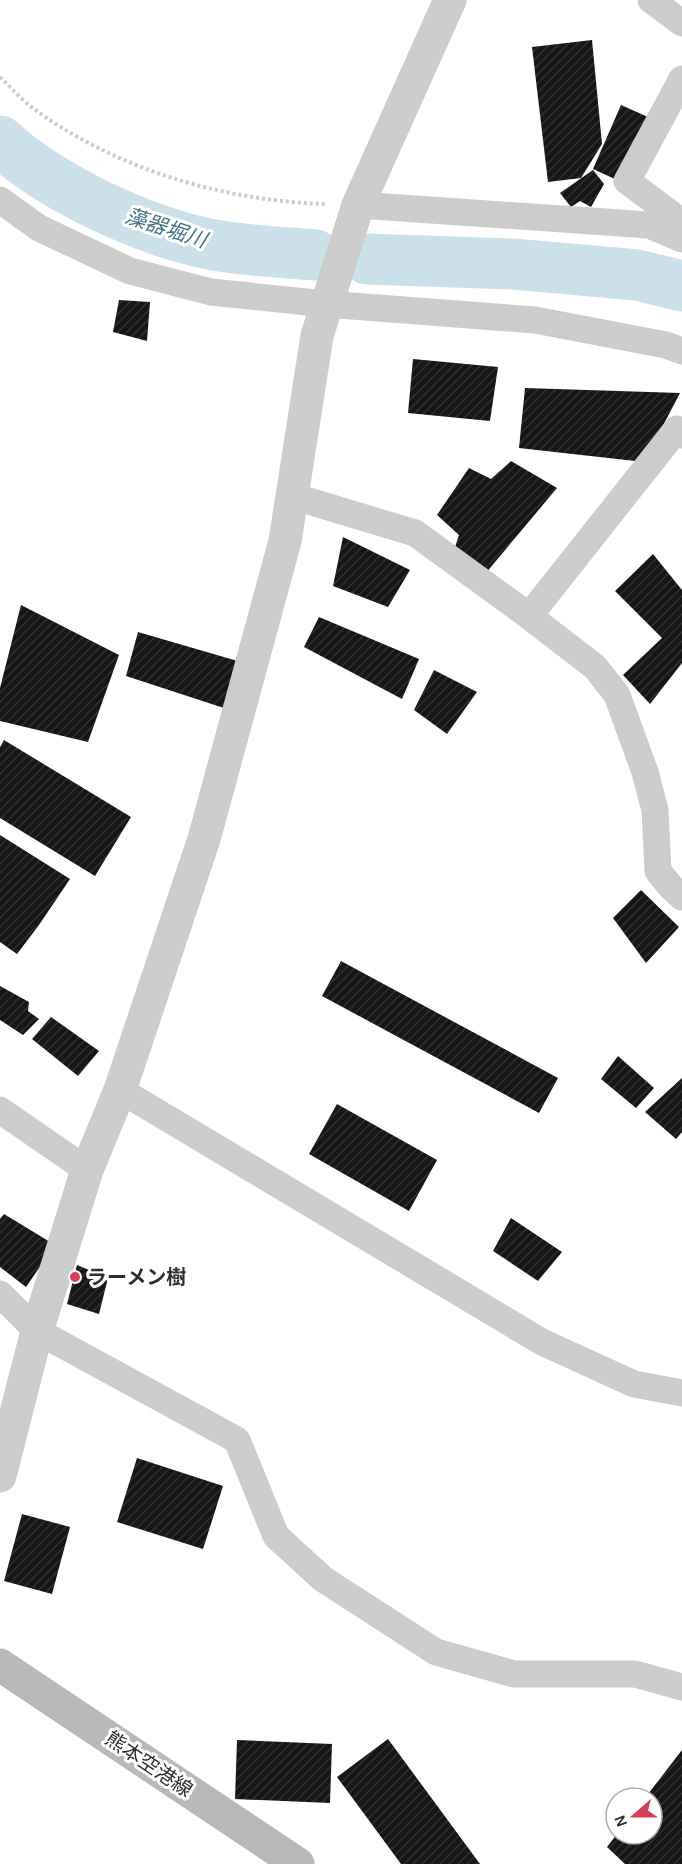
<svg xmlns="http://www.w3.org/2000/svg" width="682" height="1864" viewBox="0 0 682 1864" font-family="Karla,'Noto Sans JP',sans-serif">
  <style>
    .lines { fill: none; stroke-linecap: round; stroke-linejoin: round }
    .river { stroke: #cce0e9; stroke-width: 51 }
    .building { fill: url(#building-hatch) }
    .path { stroke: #ccc; stroke-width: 4; stroke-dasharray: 3 3; stroke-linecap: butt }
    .minor { stroke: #ccc; stroke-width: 27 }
    .tertiary { stroke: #ccc; stroke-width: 33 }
    .secondary { stroke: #b9b9b9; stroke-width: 33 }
    .poi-dot { fill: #d83f54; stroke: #fff; stroke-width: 2 }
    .labels { text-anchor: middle; stroke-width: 6; stroke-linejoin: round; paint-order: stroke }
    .poi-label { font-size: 20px; font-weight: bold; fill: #2f2f2f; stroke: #fff; text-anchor: start }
    .street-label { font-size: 20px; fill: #2f2f2f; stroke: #fff }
    .water-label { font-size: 21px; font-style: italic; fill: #43748b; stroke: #fff }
  </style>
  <defs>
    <pattern id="building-hatch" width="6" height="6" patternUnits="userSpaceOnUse" patternTransform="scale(1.5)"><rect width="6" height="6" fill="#161616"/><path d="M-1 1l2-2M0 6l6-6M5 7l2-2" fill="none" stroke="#303030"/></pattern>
  </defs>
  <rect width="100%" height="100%" fill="#fff"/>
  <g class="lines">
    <path class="river" d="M0,141c51,47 142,89 209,103 35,7 71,8 106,11
      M367,259l146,5 124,11 45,11"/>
  </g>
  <path class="building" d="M592,40l10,104 -21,34 -33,4 -16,-135z
    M621,105l27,12 -31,63 -24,-11z
    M593,170l11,14 -13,23 -11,-6 -9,6 -11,-14z
    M119,300l31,2 -3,39 -34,-9z
    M413,359l85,8 -8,54 -82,-8z
    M525,388l155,5 -36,69 -125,-14z
    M511,461l46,27 -72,86 -31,-24 5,-15 -22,-20 32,-47 22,11z
    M343,537l67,33 -22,37 -55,-21z
    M653,554l29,36v73l-32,41 -27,-29 39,-37 -47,-47z
    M21,605l98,50 -31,87 -88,-21v-33z
    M319,617l100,42 -17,40 -98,-52z
    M138,632l103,30 -11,48 -104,-34z
    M434,670l43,22 -30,42 -33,-24z
    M4,740l127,77 -36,59 -95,-58v-71z
    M0,835l70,44 -31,46 -22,29 -17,-12z
    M641,890l38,37 -33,36 -33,-45z
    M341,961l217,117 -19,35 -217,-117z
    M0,986l29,16 -1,9 11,8 -16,16 -23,-15z
    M51,1017l48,34 -21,25 -46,-37z
    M618,1056l36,32 -18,20 -35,-29z
    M682,1078v54l-6,7 -31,-27z
    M337,1104l100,56 -28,51 -100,-57z
    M4,1214l51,31 -29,42 -26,-20v-48z
    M511,1218l51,34 -24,29 -45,-30z
    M77,1265l31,13 -9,36 -32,-10z
    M137,1458l86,28 -20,63 -86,-27z
    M22,1514l48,13 -18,67 -48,-13z
    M388,1739l92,125h-79l-64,-87z
    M237,1740l95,4 -2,59 -95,-4z
    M682,1750v114h-57l-18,-17 10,-13h35v-36h-7z"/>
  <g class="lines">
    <path class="path" d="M0,77c11,11 22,23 34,32 84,61 190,92 293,95"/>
    <path class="minor" d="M651,0l31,23
      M682,79l-55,102 55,41
      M0,200l39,28 91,43 81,21 115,12 209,16 131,25 16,6
      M358,205l291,20 33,14
      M292,496l123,37 110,80 70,54 22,28 28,77 10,38 3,61 12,15 12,11
      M529,616l148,-187 5,6
      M120,1090l422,252 92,42 48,9
      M0,1110l87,60
      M0,1294l37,37 200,109 39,96 47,43 113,73 78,22h121l47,13"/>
    <path class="tertiary" d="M0,1476l37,-145 50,-161 33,-80 84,-251 81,-298 32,-205 41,-131 92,-205"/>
    <path class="secondary" d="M0,1665l298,199"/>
  </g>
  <circle class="poi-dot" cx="75" cy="1277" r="6"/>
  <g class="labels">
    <g class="poi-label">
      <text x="87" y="1284">ラーメン樹</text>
    </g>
    <g class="street-label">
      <text transform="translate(149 1764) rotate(34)" y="7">熊本空港線</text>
    </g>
    <g class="water-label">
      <text transform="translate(166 228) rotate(18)" y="7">藻器堀川</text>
    </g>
  </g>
  <g transform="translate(634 1816) rotate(249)"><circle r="28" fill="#ffffff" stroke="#acacac" stroke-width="1.5"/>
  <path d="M0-4.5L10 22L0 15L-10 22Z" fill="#d83f54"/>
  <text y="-9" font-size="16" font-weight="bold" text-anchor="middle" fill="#2f2f2f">N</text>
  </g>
</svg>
